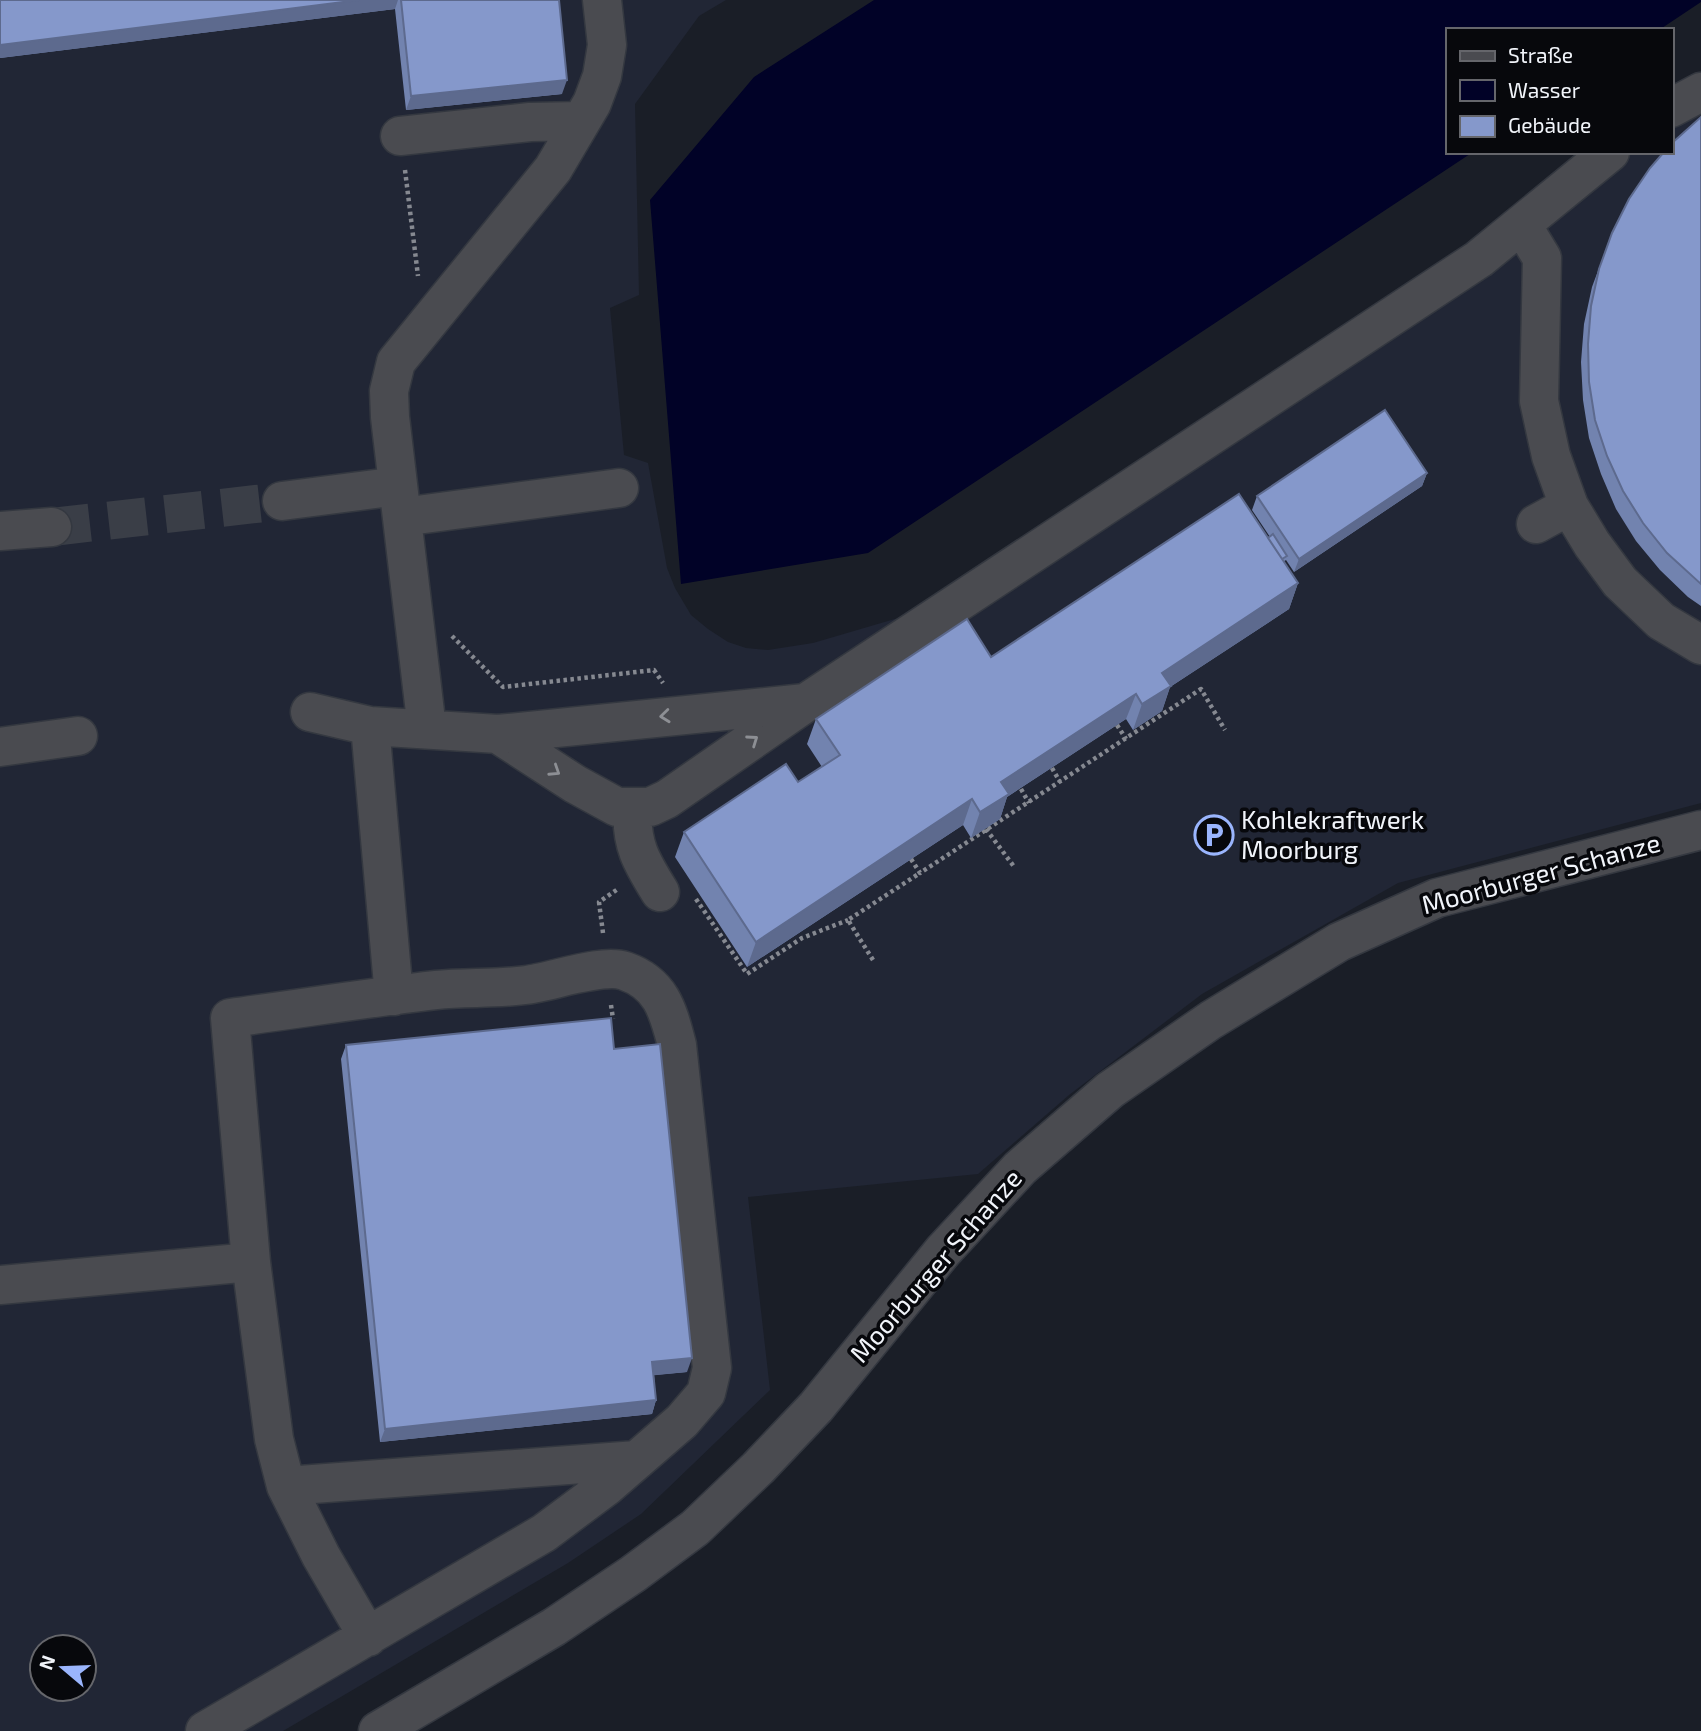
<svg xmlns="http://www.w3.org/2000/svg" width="1701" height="1731" viewBox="0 0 1701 1731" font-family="'Exo 2',sans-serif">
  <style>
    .built { fill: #212635; fill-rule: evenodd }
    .water { fill: #010227 }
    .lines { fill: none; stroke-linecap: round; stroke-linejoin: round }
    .minor-tunnel { stroke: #3a3e47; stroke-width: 38; stroke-dasharray: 38 19; stroke-linecap: butt }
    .minor-casing { stroke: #343840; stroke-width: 41 }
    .path { stroke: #868991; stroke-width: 4.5; stroke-dasharray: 3.5 3.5; stroke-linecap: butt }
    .minor { stroke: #4a4b50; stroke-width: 38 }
    .wall { fill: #7283af }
    .shaded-wall { fill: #5d6a8e }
    .building { fill: #8598cb; stroke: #5d6a8e; stroke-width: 2 }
    .oneway { stroke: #8d8f94 }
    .labels { text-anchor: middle; stroke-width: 7; stroke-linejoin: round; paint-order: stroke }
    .poi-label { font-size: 26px; fill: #f1f4fa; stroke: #07080c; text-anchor: start }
    .street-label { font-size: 26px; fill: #f1f4fa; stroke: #07080c }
  </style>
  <rect width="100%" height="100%" fill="#1a1e27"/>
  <path class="built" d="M0,0h726l-27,16 -64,88 4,191 -29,13 14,147 24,8 19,105 8,20 16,27 17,14 20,13 18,6 22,2 45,-7 92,-27 570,-378 108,-86h88v-63l30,-16v730l-303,80 -196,111 -133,101 -91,79 -230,23 22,193 -129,124 -73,49 -285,168h-283zM42,1647h42v42h-42z"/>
  <path class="water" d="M874,0h827v2l-42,28h-212v122h26l-605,401 -187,31 -31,-384 104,-123z"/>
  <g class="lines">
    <path class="minor-tunnel" d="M52,527l230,-26"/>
    <g class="minor-casing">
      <path id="minor" d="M1671,108l30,-16
        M400,136l130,-14 51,-1
        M1522,225l20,33 -3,143 12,55 18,50 23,38 28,38 41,39 40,24
        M282,501l116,-15
        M402,517l217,-29
        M1536,524l33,-18
        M0,531l52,-4
        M310,712l60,14 128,8 307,-31
        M370,726l24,270
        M427,729l-37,-312 -1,-26 7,-29 157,-193 39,-66 10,-27 5,-31 -5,-45
        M498,734l77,50 42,23h33l17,-8 140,-97 672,-443 131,-107
        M0,747l78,-11
        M633,808c-3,36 9,55 27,84
        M0,1285l251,-23 23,177 12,47 35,70 47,81
        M286,1486l351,-26
        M205,1731l339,-198 63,-47 75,-65 24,-28 6,-25 -35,-323c-9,-34 -15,-61 -52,-74 -23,-8 -73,11 -99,14 -30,4 -61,2 -90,5 -69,8 -138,19 -206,28l21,244
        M378,1731l176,-104 79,-53 62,-46 63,-60 58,-61 127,-156 77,-83 90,-78 101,-70 128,-78 98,-44 264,-68"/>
    </g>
    <path class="path" d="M405,170l13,106
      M452,636l51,51 151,-17 9,13
      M1117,725l9,14
      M1052,768l8,14
      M1021,789l8,14
      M986,829l29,39
      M911,859l9,14 281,-184 24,41
      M696,899l51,75 55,-36 46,-18
      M603,933l-4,-31 19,-13
      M873,960l-25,-40 72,-47
      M611,1005l2,14"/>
    <use href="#minor" class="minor"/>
  </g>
  <path class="wall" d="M0,0h559l3,94 -156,16 -11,-101 -395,49z
    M1701,117v489l-13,-9 -28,-27 -24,-29 -20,-32 -15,-35 -12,-36 -6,-38 -2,-38 3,-38 8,-37 20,-54z
    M1427,473l-5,13 -128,86 -8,-12 -3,2 15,21 -9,26 -119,78 -8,24 -29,19 -7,-11 -119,78 -7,22 -29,19 -8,-13 -216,142 -72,-110 9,-25 114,-50 24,-15 -15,-23 9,-25 175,-62 277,-119 2,-1 -18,-27 5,-14z
    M346,1045l268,4 73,323 -33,3 2,25 -4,14 -272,28 -39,-383z"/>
  <path class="shaded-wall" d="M359,0h39l-3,9 -395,49v-13z
    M567,80l-5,14 -156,16 5,-14z
    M1427,473l-5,13 -128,86 5,-13z
    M1298,583l-9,26 -119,78 -8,24 -29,19 9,-26 20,-31z
    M1136,694l-10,25 -119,78 -7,22 -29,19 9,-26 21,-30z
    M972,799l-9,26 -216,142 9,-25z
    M692,1358l-5,14 -40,4 5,-14z
    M656,1400l-4,14 -272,28 5,-13z"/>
  <path class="building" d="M0,0h359l-359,45z
    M401,0h158l8,80 -156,16z
    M1701,117v467l-34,-31 -24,-30 -20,-32 -16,-35 -12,-36 -6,-38 -1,-38 3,-38 8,-37 13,-36 17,-34 21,-31 14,-16h7v-8z
    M1385,410l42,63 -128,86 -42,-63z
    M1239,494l59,89 -136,90 9,13 -29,18 -6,-10 -135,88 8,12 -29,18 -8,-13 -216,143 -72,-110 102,-68 12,18 42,-27 -24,-36 151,-100 24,38z
    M1273,534l14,22 -5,3 -14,-21z
    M611,1018l3,31 46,-5 32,314 -40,4 4,38 -271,29 -39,-384z"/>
  <defs><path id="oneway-chevron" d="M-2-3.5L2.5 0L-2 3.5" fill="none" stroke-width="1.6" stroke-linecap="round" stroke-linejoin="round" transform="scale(1.75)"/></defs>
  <g class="oneway">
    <use href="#oneway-chevron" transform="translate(665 716) rotate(174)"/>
    <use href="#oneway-chevron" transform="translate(753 740) rotate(-35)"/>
    <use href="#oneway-chevron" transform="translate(555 771) rotate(33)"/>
  </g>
  <defs>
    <g id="parking-ring" transform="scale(2.0125)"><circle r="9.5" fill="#07080c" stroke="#9ab5fd" stroke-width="1.5"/><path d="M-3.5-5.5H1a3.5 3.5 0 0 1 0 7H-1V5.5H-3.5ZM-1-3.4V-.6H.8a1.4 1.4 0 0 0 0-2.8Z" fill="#9ab5fd"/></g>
  </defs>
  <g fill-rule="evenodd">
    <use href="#parking-ring" x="1214" y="835"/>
  </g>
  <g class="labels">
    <g class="poi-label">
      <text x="1241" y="829">Kohlekraftwerk<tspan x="1241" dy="30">Moorburg</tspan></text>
    </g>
    <g class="street-label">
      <text transform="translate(1541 874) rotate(-15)" y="9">Moorburger Schanze</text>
      <text transform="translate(936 1266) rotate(-49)" y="9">Moorburger Schanze</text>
    </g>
  </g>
  <rect x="1446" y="28" width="228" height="126" fill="#07080c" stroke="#65666b" stroke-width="2"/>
  <rect x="1460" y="51" width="35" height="10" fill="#4a4b50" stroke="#65666b" stroke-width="2"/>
  <text x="1508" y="63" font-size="21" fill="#f1f4fa">Straße</text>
  <rect x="1460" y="80" width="35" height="21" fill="#010227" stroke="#65666b" stroke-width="2"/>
  <text x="1508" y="98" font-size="21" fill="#f1f4fa">Wasser</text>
  <rect x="1460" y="116" width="35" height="21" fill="#8598cb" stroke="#65666b" stroke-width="2"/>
  <text x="1508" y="133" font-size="21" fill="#f1f4fa">Gebäude</text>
  <g transform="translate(63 1668) rotate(289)"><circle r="33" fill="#07080c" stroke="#65666b" stroke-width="2"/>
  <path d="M0-5L12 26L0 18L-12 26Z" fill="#9ab5fd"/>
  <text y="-10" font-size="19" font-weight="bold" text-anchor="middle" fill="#f1f4fa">N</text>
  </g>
</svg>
